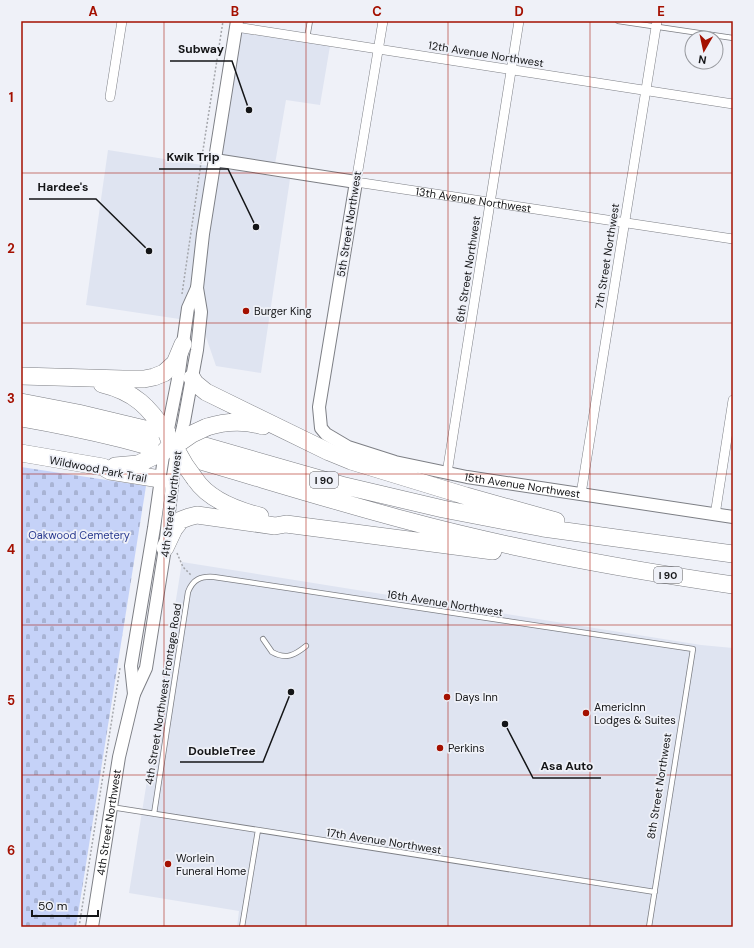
<svg xmlns="http://www.w3.org/2000/svg" width="754" height="948" viewBox="0 0 754 948" font-family="'DM Sans',sans-serif">
  <style>
    .built { fill: #dfe4f1 }
    .cemetery { fill: url(#cemetery-stones) }
    .lines { fill: none; stroke-linecap: round; stroke-linejoin: round }
    .service-casing { stroke: #7d7f85; stroke-width: 6 }
    .minor-casing { stroke: #7d7f85; stroke-width: 10 }
    .tertiary-casing { stroke: #7d7f85; stroke-width: 14 }
    .motorway-casing { stroke: #7d7f85; stroke-width: 18 }
    .path { stroke: #a4a6ab; stroke-width: 1.5; stroke-dasharray: 2 2; stroke-linecap: butt }
    .service { stroke: #fff; stroke-width: 4.5 }
    .minor { stroke: #fff; stroke-width: 9 }
    .tertiary { stroke: #fff; stroke-width: 12 }
    .motorway { stroke: #fff; stroke-width: 17 }
    .tertiary-bridge-casing { stroke: #7d7f85; stroke-width: 14; stroke-linecap: butt }
    .motorway-bridge-casing { stroke: #7d7f85; stroke-width: 18; stroke-linecap: butt }
    .tertiary-bridge { stroke: #fff; stroke-width: 12 }
    .motorway-bridge { stroke: #fff; stroke-width: 17 }
    .grid { fill: none; stroke: #a41000; stroke-width: 1; stroke-opacity: 0.55 }
    .poi-dot { fill: #a41000; stroke: #eff1f8; stroke-width: 1.5 }
    .labels { text-anchor: middle; stroke-width: 3.5; stroke-linejoin: round; paint-order: stroke }
    .shield { fill: #eff1f8; stroke: #56575a; stroke-width: 1 }
    .shield-label { font-size: 10px; font-weight: bold; fill: #141517 }
    .street-label { font-size: 11px; fill: #141517; stroke: #eff1f8 }
    .poi-label { font-size: 11px; fill: #141517; stroke: #eff1f8; text-anchor: start }
    .park-label { font-size: 11px; fill: #2a3b90; stroke: #eff1f8 }
    .leader { fill: none; stroke: #141517; stroke-width: 1.5 }
    .callout-dot { fill: #141517; stroke: #eff1f8; stroke-width: 1.5 }
    .callout-label { font-size: 12px; text-anchor: middle; font-weight: bold; fill: #141517; stroke: #eff1f8; stroke-width: 3.5; stroke-linejoin: round; paint-order: stroke }
    .neatline { fill: none; stroke: #a41000; stroke-width: 1.5 }
    .grid-label { font-size: 13px; text-anchor: middle; font-weight: bold; fill: #a41000 }
  </style>
  <defs>
    <pattern id="cemetery-stones" width="16" height="16" patternUnits="userSpaceOnUse"><rect width="16" height="16" fill="#c5d2f8"/><path d="M2 7V4a2 2 0 0 1 4 0v3zM10 15v-3a2 2 0 0 1 4 0v3z" fill="#a8b3d4"/></pattern>
  </defs>
  <rect width="100%" height="100%" fill="#eff1f8"/>
  <path class="built" d="M241,31l89,15 -10,59 -34,-5 -11,64 -55,-9z
    M108,150l182,29 -29,194 -45,-7 -11,-32 1,-11 -120,-18z
    M182,562l519,83 32,3v279h-496l2,-16 -110,-18z"/>
  <path class="cemetery" d="M21,467l125,19 -70,441h-55z"/>
  <g class="lines">
    <g class="service-casing">
      <path id="service" d="M618,21l115,17
        M307,38l3,-17
        M263,639l9,13c14,8 23,3 34,-6
        M111,807l544,85
        M154,814l34,-222c5,-13 13,-16 26,-15l479,72 -44,278
        M242,927l16,-97"/>
    </g>
    <g class="minor-casing">
      <g id="minor">
        <path id="s1" d="M383,21l-27,161 377,57"/>
        <path d="M236,27l497,77"/>
        <path d="M110,97l12,-76"/>
        <path d="M447,473l72,-452"/>
        <path d="M581,494l76,-473"/>
        <path d="M715,515l18,-115"/>
      </g>
    </g>
    <g class="tertiary-casing">
      <g id="tertiary">
        <path id="s2" d="M215,160l141,22 -37,225 2,21 5,6 22,13 47,15 72,15 266,40"/>
        <path d="M183,427l14,-77 4,-38 -4,-24 6,-54 34,-213"/>
        <path d="M167,434l11,-55 10,-71 9,-20"/>
        <path d="M134,694l-3,-28 23,-138 11,-77"/>
        <path id="s3" d="M92,927l27,-170 15,-63 12,-26 19,-120 8,-72"/>
      </g>
    </g>
    <g class="motorway-casing">
      <path id="motorway" d="M21,376l102,3h21l10,-2 10,-4 11,-10 8,-19
        M192,378l3,5 11,9 123,60 22,9 115,35 90,25
        M102,384c33,8 47,23 65,50
        M21,402l57,11 71,17 192,55 102,24 100,19 190,26
        M21,418c34,6 68,13 101,21 95,25 188,56 283,81 107,29 218,49 328,65
        M207,427c19,-6 36,-7 56,-1
        M21,453l82,14 7,4 50,8
        M115,466l23,-2 27,-13
        M195,479c14,21 41,31 65,37
        M165,548l9,-19 7,-9 8,-3 8,-2 78,11 11,-2 207,27"/>
    </g>
    <path class="path" d="M182,294l19,-131 22,-142
      M177,553l6,14 9,9
      M79,927l41,-259"/>
    <use href="#service" class="service"/>
    <use href="#minor" class="minor"/>
    <use href="#tertiary" class="tertiary"/>
    <use href="#motorway" class="motorway"/>
    <g class="tertiary-bridge-casing">
      <path id="tertiary-bridge" d="M179,443l4,-16
        M173,476l4,-25"/>
    </g>
    <g class="motorway-bridge-casing">
      <path id="motorway-bridge" d="M179,443l13,-9 15,-7
        M165,451l6,-7 -4,-10
        M177,451l8,14 10,14"/>
    </g>
    <use href="#tertiary-bridge" class="tertiary-bridge"/>
    <use href="#motorway-bridge" class="motorway-bridge"/>
  </g>
  <path class="grid" d="M164,21v906M306,21v906M448,21v906M590,21v906M21,173h712M21,323h712M21,474h712M21,625h712M21,775h712"/>
  <g class="poi-dot">
    <circle cx="246" cy="311" r="4"/>
    <circle cx="447" cy="697" r="4"/>
    <circle cx="586" cy="713" r="4"/>
    <circle cx="440" cy="748" r="4"/>
    <circle cx="168" cy="864" r="4"/>
  </g>
  <g class="labels">
    <g class="shield">
      <rect x="310" y="472" width="28" height="16" rx="3"/>
      <rect x="654" y="567" width="28" height="16" rx="3"/>
    </g>
    <g class="shield-label">
      <text x="324" y="484">I 90</text>
      <text x="668" y="579">I 90</text>
    </g>
    <g class="street-label">
      <text transform="translate(486 54) rotate(9)" y="4">12th Avenue Northwest</text>
      <text dy="4" stroke="none"><textPath href="#s1" startOffset="282">13th Avenue Northwest</textPath></text>
      <text transform="translate(349 224) rotate(-81)" y="4">5th Street Northwest</text>
      <text transform="translate(607 256) rotate(-81)" y="4">7th Street Northwest</text>
      <text transform="translate(468 269) rotate(-81)" y="4">6th Street Northwest</text>
      <text transform="translate(98 469) rotate(11)" y="4">Wildwood Park Trail</text>
      <text dy="4" stroke="none"><textPath href="#s2" startOffset="604">15th Avenue Northwest</textPath></text>
      <text transform="translate(171 504) rotate(-83)" y="4">4th Street Northwest</text>
      <text transform="translate(445 603) rotate(9)" y="4">16th Avenue Northwest</text>
      <text transform="translate(163 694) rotate(-81)" y="4">4th Street Northwest Frontage Road</text>
      <text transform="translate(659 786) rotate(-81)" y="4">8th Street Northwest</text>
      <text dy="4" stroke="none"><textPath href="#s3" startOffset="106">4th Street Northwest</textPath></text>
      <text transform="translate(384 841) rotate(9)" y="4">17th Avenue Northwest</text>
    </g>
    <g class="poi-label">
      <text x="254" y="315">Burger King</text>
      <text x="455" y="701">Days Inn</text>
      <text x="594" y="711">AmericInn<tspan x="594" dy="13">Lodges &amp; Suites</tspan></text>
      <text x="448" y="752">Perkins</text>
      <text x="176" y="862">Worlein<tspan x="176" dy="13">Funeral Home</tspan></text>
    </g>
    <g class="park-label">
      <text x="79" y="539">Oakwood Cemetery</text>
    </g>
  </g>
  <path class="leader" d="M249 110L232 61H170M256 227L228 169H159M149 251L96 199H29M291 692L263 762H180M505 724L533 778H601"/>
  <g class="callout-dot">
    <circle cx="249" cy="110" r="4"/>
    <circle cx="256" cy="227" r="4"/>
    <circle cx="149" cy="251" r="4"/>
    <circle cx="291" cy="692" r="4"/>
    <circle cx="505" cy="724" r="4"/>
  </g>
  <g class="callout-label">
    <text x="201" y="53">Subway</text>
    <text x="193" y="161">Kwik Trip</text>
    <text x="63" y="191">Hardee's</text>
    <text x="222" y="755">DoubleTree</text>
    <text x="567" y="770">Asa Auto</text>
  </g>
  <rect width="754" height="948" fill="none" stroke="#eff1f8" stroke-width="44"/>
  <g transform="translate(704 50) rotate(189)"><circle r="19" fill="#eff1f8" stroke="#97999e"/>
  <path d="M0-3L7 15L0 10L-7 15Z" fill="#a41000"/>
  <text y="-6" font-size="11" font-weight="bold" text-anchor="middle" fill="#141517">N</text>
  </g>
  <path d="M32 910v6h66v-6" fill="none" stroke="#141517" stroke-width="2"/>
  <text x="38" y="910" font-size="12" fill="#141517" stroke="#eff1f8" stroke-width="3" paint-order="stroke">50 m</text>
  <rect x="22" y="22" width="710" height="904" class="neatline"/>
  <g class="grid-label">
    <text x="93" y="16">A</text>
    <text x="235" y="16">B</text>
    <text x="377" y="16">C</text>
    <text x="519" y="16">D</text>
    <text x="661" y="16">E</text>
    <text x="11" y="102">1</text>
    <text x="11" y="253">2</text>
    <text x="11" y="403">3</text>
    <text x="11" y="554">4</text>
    <text x="11" y="705">5</text>
    <text x="11" y="855">6</text>
  </g>
</svg>
